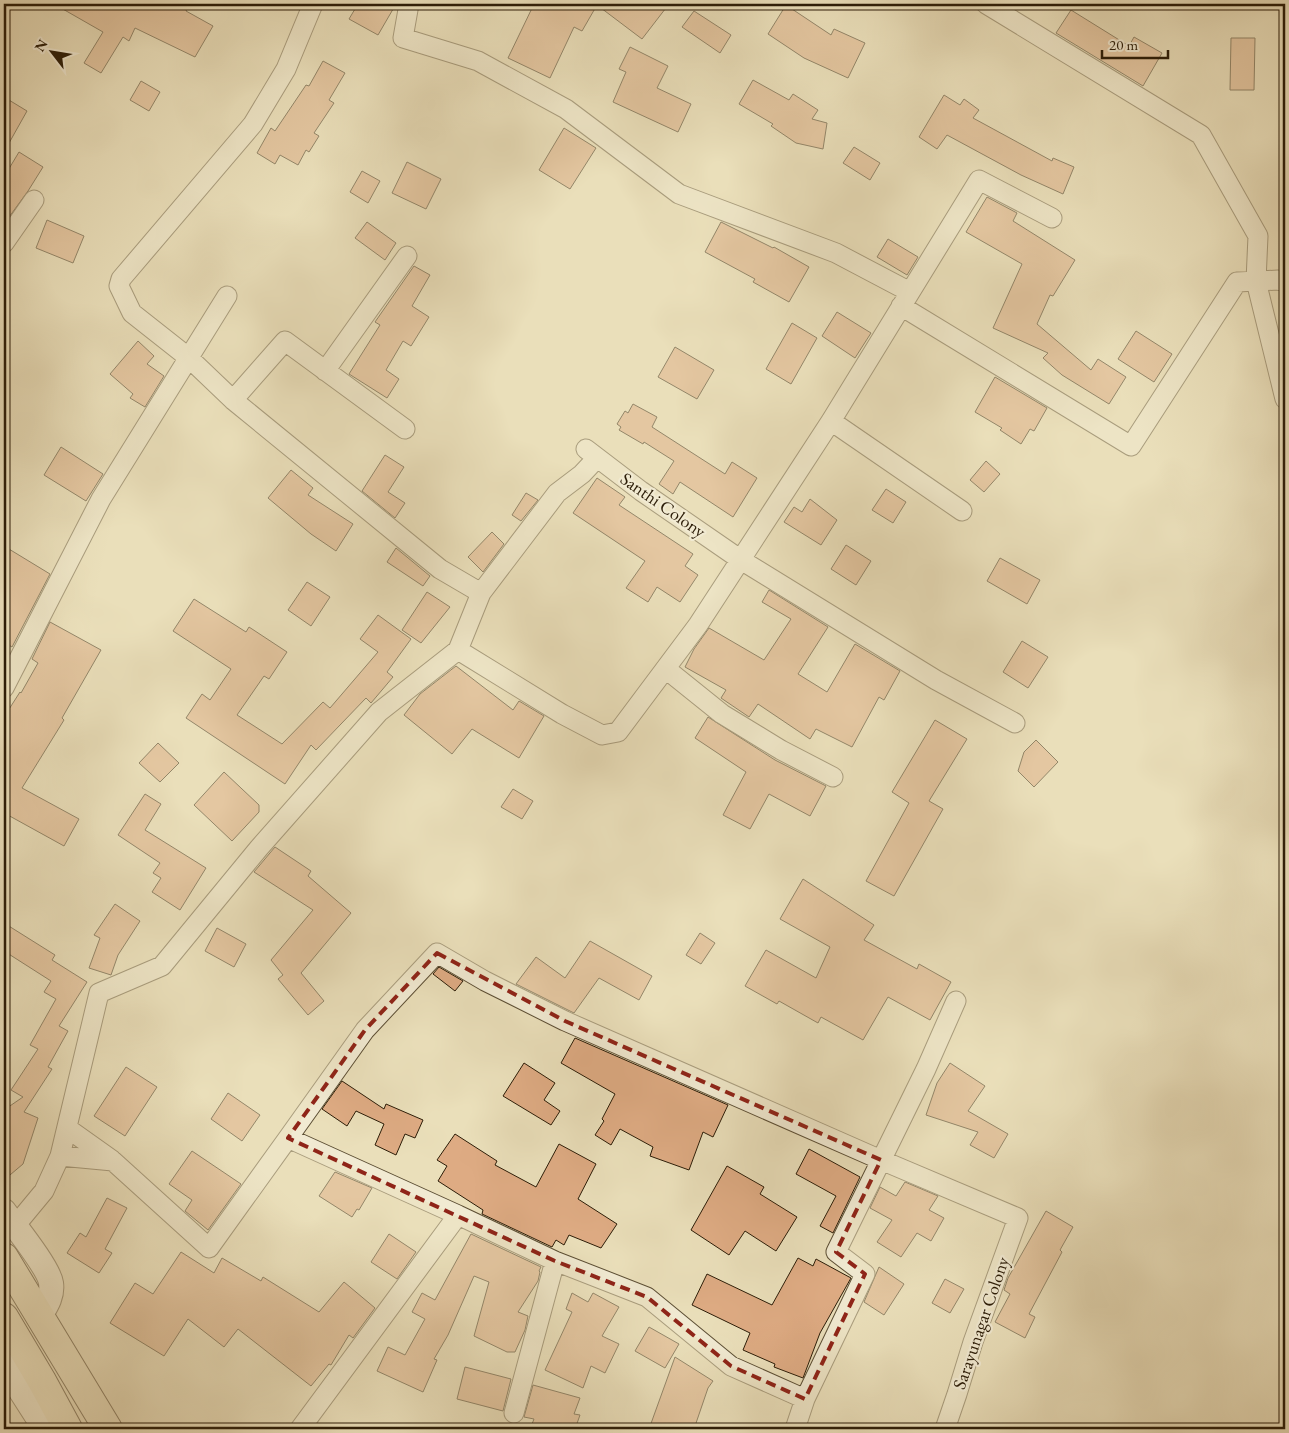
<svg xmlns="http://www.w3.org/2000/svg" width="1289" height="1433" viewBox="0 0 1289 1433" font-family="'EB Garamond',serif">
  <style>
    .building { fill: #deab83; stroke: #2c1d08 }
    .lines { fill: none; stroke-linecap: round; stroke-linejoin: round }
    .minor-casing { stroke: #5c4e34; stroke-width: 21 }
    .tertiary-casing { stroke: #5c4e34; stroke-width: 26 }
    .trunk-casing { stroke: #2c1d08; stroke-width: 30 }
    .minor { stroke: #f1ead2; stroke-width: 19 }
    .tertiary { stroke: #f1ead2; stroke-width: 24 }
    .trunk { stroke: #eadfba; stroke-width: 28 }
    .marked { fill: none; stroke: #8f2418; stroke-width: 4; stroke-dasharray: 10 6; stroke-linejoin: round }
    .labels { text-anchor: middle; stroke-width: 4.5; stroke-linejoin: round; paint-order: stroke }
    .street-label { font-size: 18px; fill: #2c1d08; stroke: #f1ead2 }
  </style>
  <rect width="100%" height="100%" fill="#eadfba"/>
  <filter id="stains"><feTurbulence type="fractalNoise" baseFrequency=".004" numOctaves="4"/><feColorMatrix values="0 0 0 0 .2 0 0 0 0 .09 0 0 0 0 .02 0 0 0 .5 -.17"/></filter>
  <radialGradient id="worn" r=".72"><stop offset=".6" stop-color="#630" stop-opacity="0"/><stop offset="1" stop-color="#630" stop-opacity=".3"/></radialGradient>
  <path class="building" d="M54,4h135l-3,7 27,15 -18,31 -60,-29 -6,13 -6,-4 -22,36 -17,-10 19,-31z
    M358,4h38l-18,31 -29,-16z
    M534,4h135l-27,35 -45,-34 -15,26 -8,-4 -24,51 -42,-20z
    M786,5l45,30 3,-6 31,14 -17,35 -44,-20 -36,-24z
    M1071,10l58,36 5,-9 28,16 -19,33 -87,-53z
    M694,11l37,24 -11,18 -38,-26z
    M1231,38h24l-1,52h-24z
    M630,47l38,19 -11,22 34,16 -13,28 -65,-30 13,-30 -7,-3z
    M323,61l22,12 -16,27 5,3 -20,30 5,3 -10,16 -3,-2 -8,15 -18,-10 -5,9 -18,-11 14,-25 4,3 31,-46 3,1z
    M753,80l36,20 4,-6 25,16 -6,9 15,4 -4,26 -27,-6 -25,-17 2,-2 -34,-20z
    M141,81l19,11 -11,19 -19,-11z
    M944,95l16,10 4,-6 15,11 -6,8 79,43 1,-3 21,9 -11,27 -42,-19 -74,-40 -10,14 -18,-12z
    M4,97l23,14 -23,41z
    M564,128l32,20 -26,41 -31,-19z
    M854,147l26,16 -10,17 -27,-17z
    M19,152l24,15 -15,24 -24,33v-47z
    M407,162l34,17 -15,30 -34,-16z
    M362,171l18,10 -12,22 -18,-11z
    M987,197l30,16 -4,8 62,39 -22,36 -3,-1 -13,29 54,46 7,-11 28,18 -17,27 -47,-29 -19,-17 5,-5 -55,-25 29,-64 -56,-32z
    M47,220l37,16 -11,27 -37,-15z
    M367,222l29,21 -11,17 -30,-22z
    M721,222l52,26 1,-1 35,20 -20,35 -36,-20 2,-3 -50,-27z
    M888,239l30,18 -11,18 -30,-18z
    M414,266l16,9 -18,31 17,11 -18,29 -8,-5 -17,29 13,9 -12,19 -38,-24 31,-49 -5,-3z
    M837,312l34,21 -16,25 -33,-22z
    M792,323l25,15 -26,46 -25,-15z
    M1136,331l36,23 -18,28 -36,-23z
    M138,341l16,15 -7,8 17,12 -19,31 -15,-9 3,-4 -23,-20z
    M675,347l39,23 -17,29 -39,-22z
    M995,377l52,31 -13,23 -4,-2 -9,15 -21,-14 2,-2 -27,-16z
    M633,404l24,13 -5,10 73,47 7,-12 25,16 -24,39 -53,-35 -7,12 -14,-10 15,-23 -30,-19 -1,2 -24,-14 2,-3 -4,-3 8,-13 3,2z
    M61,447l42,27 -17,27 -42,-26z
    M385,455l19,12 -16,25 17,11 -10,15 -33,-27z
    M986,461l14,13 -16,18 -14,-12z
    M291,470l22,18 -5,7 45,29 -17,27 -25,-17 -43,-36z
    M597,478l28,19 -6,8 74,49 -8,12 13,9 -18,27 -23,-15 -9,15 -22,-14 19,-27 -72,-48z
    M886,489l20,13 -13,21 -21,-13z
    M526,493l12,7 -17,21 -9,-6z
    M810,499l27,21 -16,25 -37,-23 10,-15 8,5z
    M492,532l12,12 -21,28 -15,-15z
    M846,545l25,16 -15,24 -25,-16z
    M4,546l46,28 -38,73 -8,-5z
    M396,548l34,28 -7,10 -36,-24z
    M1000,558l40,22 -13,24 -40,-23z
    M307,582l23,15 -19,29 -23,-16z
    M769,590l59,37 -30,47 29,18 28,-48 45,27 -16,29 -5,-3 -27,50 -36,-18 -6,10 -52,-35 -9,13 -28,-19 5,-8 -41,-23 9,-18 15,-21 55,32 27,-41 -29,-17z
    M427,592l23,15 -29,36 -19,-13z
    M194,599l52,33 3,-5 38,25 -18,27 -5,-3 -27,39 45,29 41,-42 7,6 48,-56 -18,-13 18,-24 33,24 -24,33 6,5 -22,26 -5,-5 -50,52 -5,-5 -26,39 -99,-66 16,-24 8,6 21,-31 -58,-38z
    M50,622l51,28 -39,68 2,2 -42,68 57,31 -15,27 -58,-32 -2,3v-100l16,-25 1,1 17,-30 -6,-4z
    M1022,641l26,16 -20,31 -25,-16z
    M456,666l57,44 6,-9 25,15 -25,42 -47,-29 -20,25 -48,-39 16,-21z
    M708,717l67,43 51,26 -16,30 -41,-22 -19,35 -27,-14 23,-43 -51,-34z
    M935,720l32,19 -38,62 14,8 -49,87 -28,-15 43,-78 -17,-11z
    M1036,740l22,22 -24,25 -16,-16 6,-19z
    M158,743l21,20 -19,19 -21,-19z
    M224,772l35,33v7l-27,29 -38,-36z
    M513,789l20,12 -11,18 -21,-12z
    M145,794l16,10 -16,26 61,38 -26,42 -28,-18 9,-14 -8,-5 7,-10 -42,-28z
    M275,847l36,24 -3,5 43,37 -50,60 23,28 -16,14 -30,-36 5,-4 -12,-15 42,-50 -59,-38z
    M803,879l71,46 -10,15 53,29 2,-5 32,18 -21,38 -42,-23 -25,43 -42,-23 -3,6 -39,-22 -2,3 -32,-18 21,-36 50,28 14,-31 -50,-28z
    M115,904l25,17 -22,34 -7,20 -22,-7 11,-30 -6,-3z
    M4,923l51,32 -3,5 35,22 -28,44 9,5 -20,36 4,2 -28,43 14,6 -15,46 -19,16v-70l19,-13 -12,-7 27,-41 -8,-4 26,-46 -12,-7 7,-11 -47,-30z
    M217,928l29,16 -12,23 -29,-16z
    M700,933l15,10 -14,21 -15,-9z
    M590,941l62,35 -13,24 -40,-22 -25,35 -58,-29 20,-27 29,21z
    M439,967l24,14 -8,10 -22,-17z
    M575,1038l153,67 -15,32 -10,-5 -14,38 -39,-14 3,-9 -33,-18 -9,16 -16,-10 9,-14 -2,-2 13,-25 -54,-31z
    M524,1063l31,20 -11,17 16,11 -9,14 -48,-29z
    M950,1063l35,23 -17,25 40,23 -14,24 -24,-13 8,-13 -52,-17 11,-32z
    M126,1067l31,20 -32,49 -31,-20z
    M342,1081l42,28 2,-5 37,16 -8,18 -10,-4 -9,21 -21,-10 9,-21 -28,-13 -9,15 -25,-17z
    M228,1093l32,22 -18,26 -31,-22z
    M455,1134l42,27 -2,4 41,22 23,-43 37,20 -18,35 39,25 -16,24 -32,-13 -5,10 -8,-5 -4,7 -70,-33 1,-4 -45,-29 9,-15 -10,-6z
    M809,1149l51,28 -27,56 -13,-7 16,-30 -40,-22z
    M192,1151l49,33 -33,46 -23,-19 7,-11 -23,-16z
    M727,1166l37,21 -4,7 37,23 -21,34 -31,-20 -16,24 -38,-25z
    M335,1172l37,16 -13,22 -2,-1 -5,8 -33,-21z
    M905,1182l33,14 -9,14 15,8 -13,23 -14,-8 -16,24 -24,-15 15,-22 -22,-12 10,-21 16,9z
    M107,1198l20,10 -22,41 7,4 -13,20 -32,-20 13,-20 6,4z
    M1046,1211l27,16 -13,23 2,2 -33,62 6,3 -10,21 -30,-16 15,-28 -6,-4 4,-12z
    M389,1234l27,18 -19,27 -26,-17z
    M471,1234l70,33 -2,4 1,1 -2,9 -20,31 10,4 -3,14 -10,22h-8l-33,-16 15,-54 -15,-6 -26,59 -14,24 3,1 -14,32 -46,-21 11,-24 17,8 20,-36 -13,-7 10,-19 13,7z
    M181,1252l33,21 8,-15 39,23 2,-4 56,35 25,-30 31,26 -22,30 -4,-3 -18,30 -2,-1 -18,22 -73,-57 -14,18 -36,-28 -24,37 -54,-33 25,-40 18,11z
    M798,1258l15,8 3,-7 35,19 -31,55 -17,45 -29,-11 1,-3 -32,-14 7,-17 -58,-28 15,-31 65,31z
    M879,1267l25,17 -20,31 -20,-13z
    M945,1279l19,10 -14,24 -18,-10z
    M572,1293l16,9 5,-9 26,14 -17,29 17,8 -14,29 -14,-7 -8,22 -38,-18 27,-58 -6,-3z
    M649,1327l30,17 -14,24 -30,-17z
    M675,1357l38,24 -5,7 -14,41h-45z
    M465,1367l46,12 -8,32 -46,-12z
    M533,1385l47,13 -6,16 6,1 -5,14h-45l4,-10 -10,-2z"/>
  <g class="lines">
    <g class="minor-casing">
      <path id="minor" d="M313,4l-27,65 -33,55 -132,155 -2,7 13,27 57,45 44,42 207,169 41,24
        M409,4l-6,34 75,23 88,48 113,85 157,59 74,39
        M986,4l215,131 57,101 -2,45 29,118
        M4,243l30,-43
        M901,306l230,140 106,-164 41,-2 7,2
        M325,371l82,-115
        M233,400l52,-59 120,88
        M831,421l131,90
        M586,449l55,42 100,69 195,120 79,43
        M458,650l23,-57 76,-100 25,-19 15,-16
        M666,669l56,45 59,36 52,27
        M4,688l97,-189 126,-203
        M67,1128l45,32
        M288,1138l77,-108 72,-77 48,28 80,40 316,139 137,58 -45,124 -16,52 -12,35
        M458,1215l-170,-77 -79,110 -96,-87 -53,-5 39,-163 63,-27 97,-118 120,-136 79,-62 104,64 40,21 16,-3 80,-107 133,-204 148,-241 73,38
        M15,1226l29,-35 16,-35
        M514,1413l41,-152
        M300,1429l158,-214 97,46 92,36 84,69 74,33 60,-125 -29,-22 90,-183 30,-68
        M795,1429l10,-30"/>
    </g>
    <g class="tertiary-casing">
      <path id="tertiary" d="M4,1211c10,14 45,57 47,72 2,13 -5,23 -11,33
        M4,1365l41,64"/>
    </g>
    <g class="trunk-casing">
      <path id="trunk" d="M4,1257l104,172
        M4,1317l38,64 26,48"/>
    </g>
    <use href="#minor" class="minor"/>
    <use href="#tertiary" class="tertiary"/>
    <use href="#trunk" class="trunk"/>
  </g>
  <path d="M0 0H1289V1433H0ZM437,953l128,68 316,139 -45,92 29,22 -60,125 -74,-33 -84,-69 -92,-36 -267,-123 77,-108z" fill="#eadfba" fill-opacity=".55" fill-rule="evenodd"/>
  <path class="marked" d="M437,953l128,68 316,139 -45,92 29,22 -60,125 -74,-33 -84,-69 -92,-36 -267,-123 77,-108z"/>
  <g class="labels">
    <g class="street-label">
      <text transform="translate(663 505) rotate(35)" y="6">Santhi Colony</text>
      <text transform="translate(981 1323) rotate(-71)" y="6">Sarayunagar Colony</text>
    </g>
  </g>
  <rect width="1289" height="1433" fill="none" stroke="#eadfba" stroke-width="20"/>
  <rect x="5" y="5" width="1279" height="1423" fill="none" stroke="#2c1d08" stroke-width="2.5"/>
  <rect x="10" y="10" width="1269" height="1413" fill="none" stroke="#2c1d08"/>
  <g transform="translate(52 52) rotate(301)" stroke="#f1ead2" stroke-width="4" paint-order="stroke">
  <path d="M0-4L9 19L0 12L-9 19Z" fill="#2c1d08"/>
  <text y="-8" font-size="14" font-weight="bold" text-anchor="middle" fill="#2c1d08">N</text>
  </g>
  <path d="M1102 50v8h66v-8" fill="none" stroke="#2c1d08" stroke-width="2.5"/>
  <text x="1109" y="50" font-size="15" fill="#2c1d08" stroke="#f1ead2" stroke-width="4" paint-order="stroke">20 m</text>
  <rect width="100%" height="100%" filter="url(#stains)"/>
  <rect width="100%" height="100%" fill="url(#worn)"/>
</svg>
